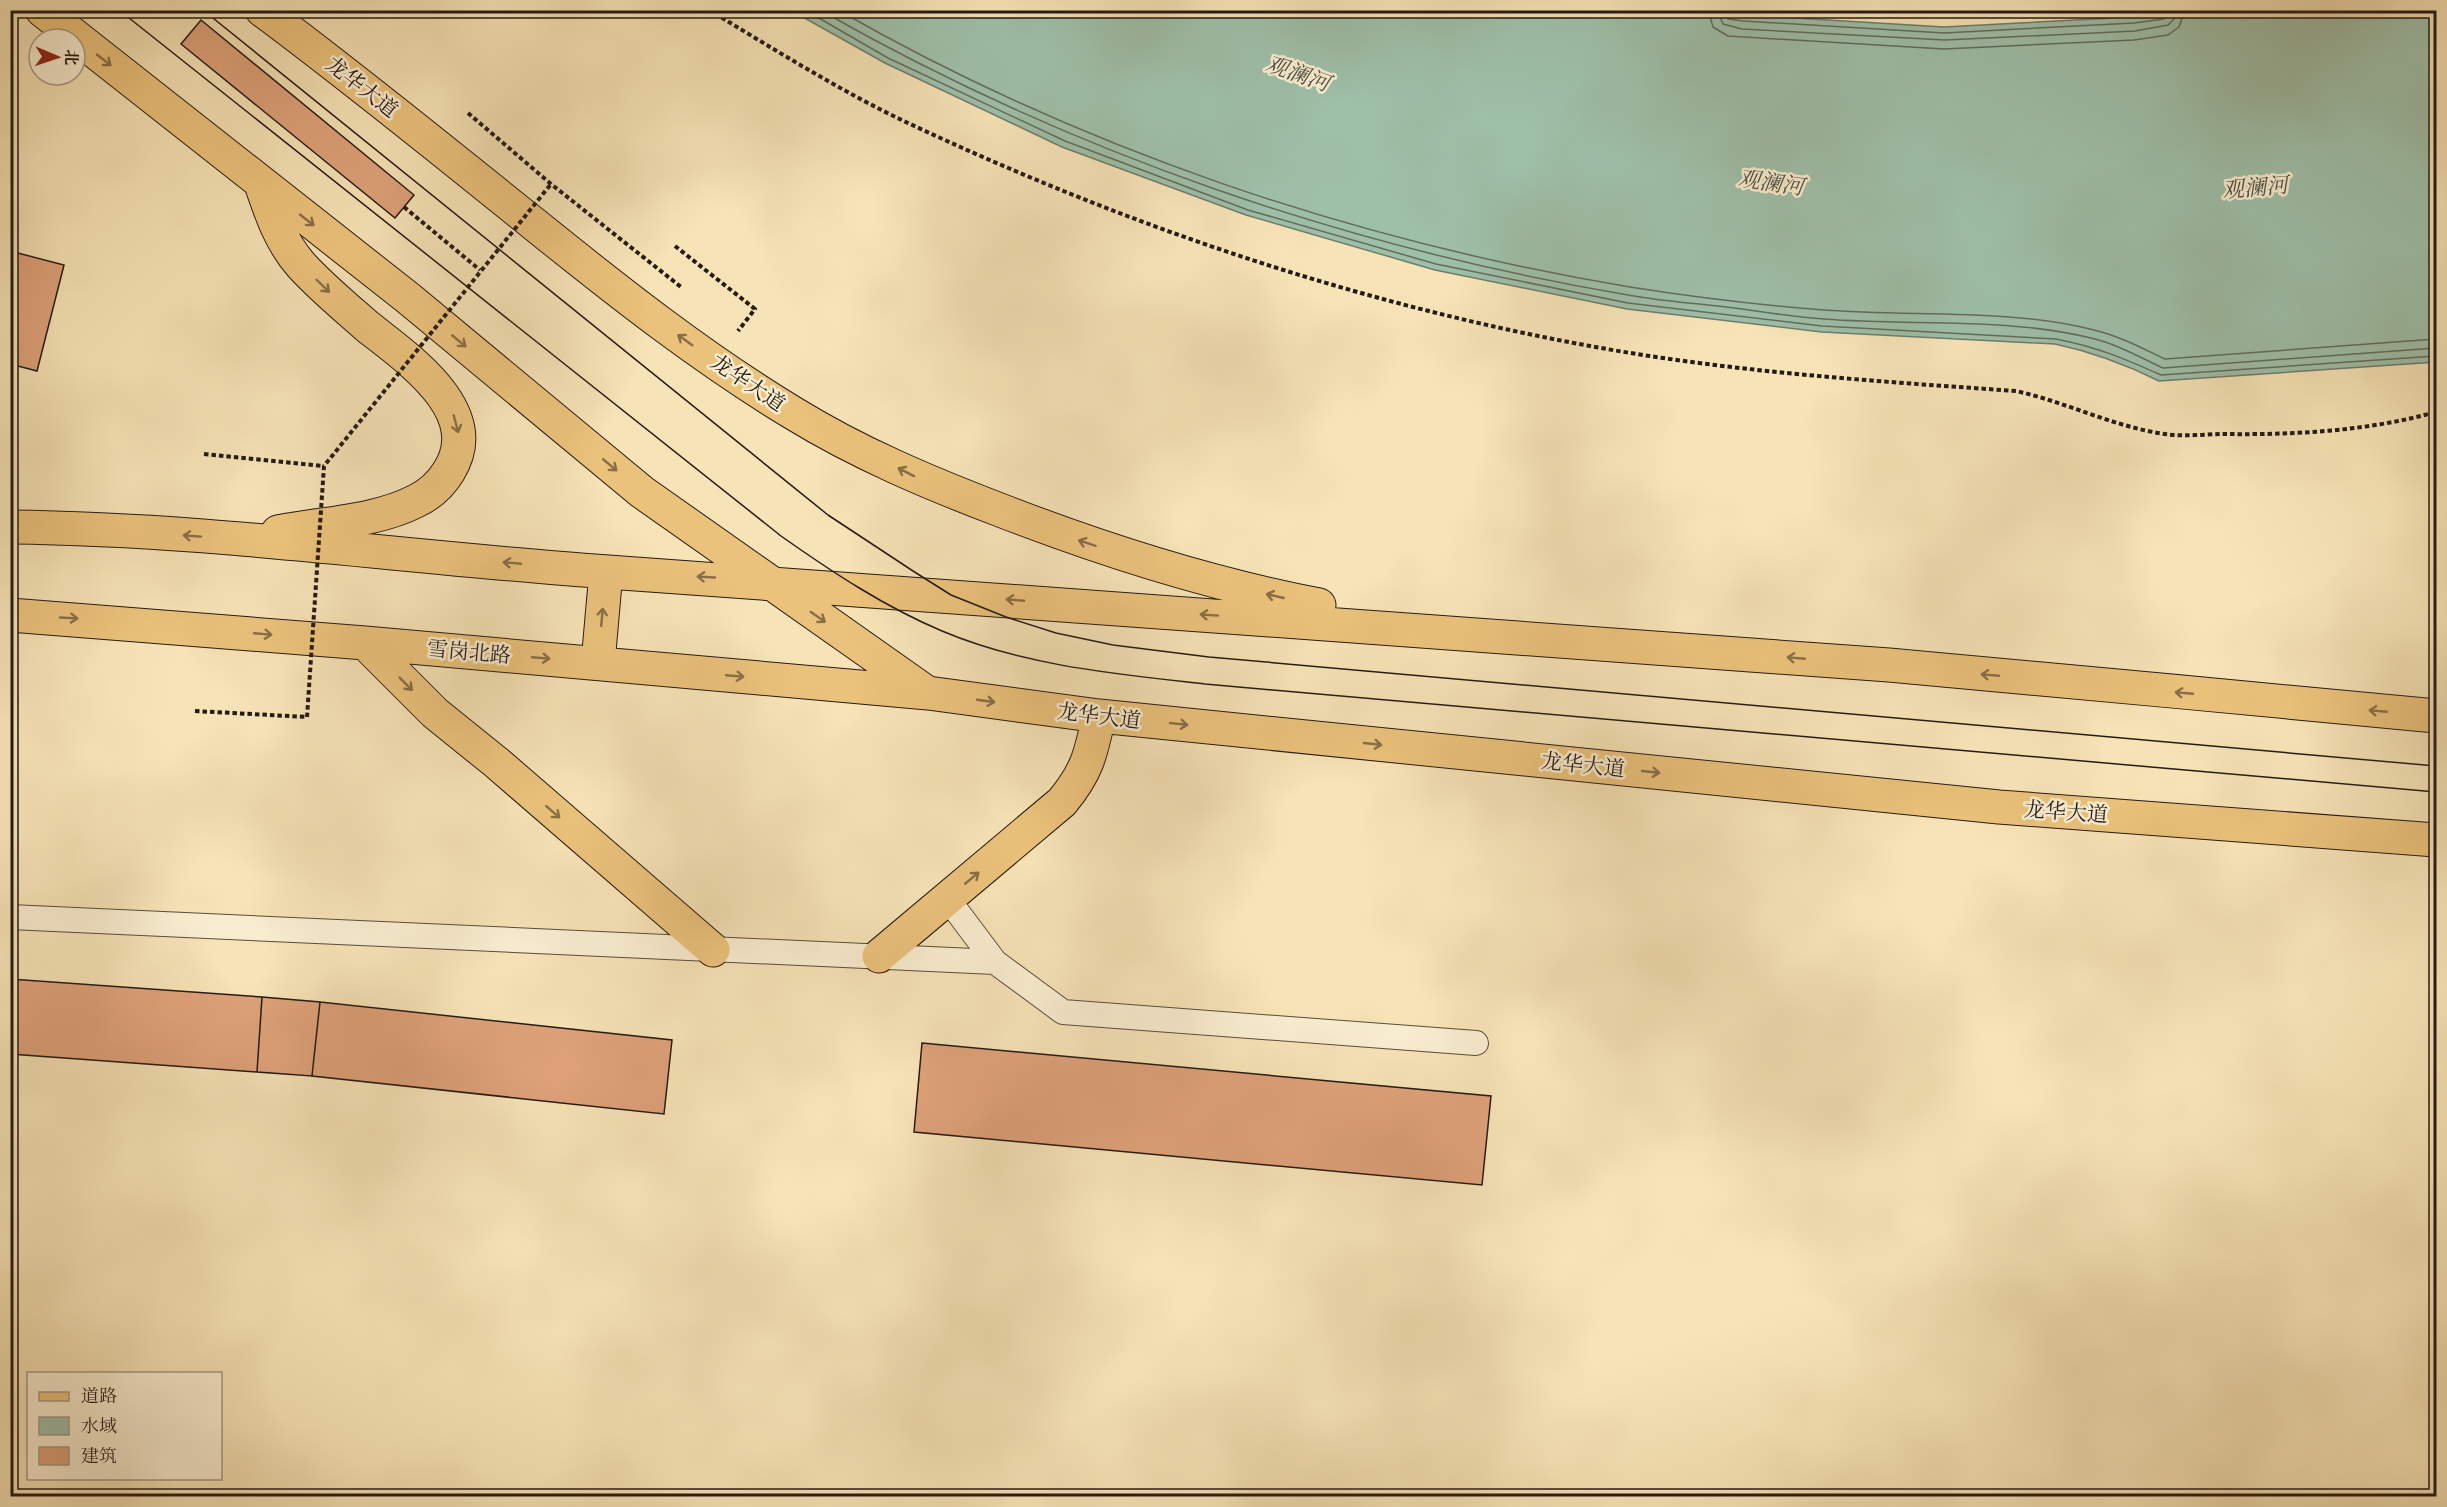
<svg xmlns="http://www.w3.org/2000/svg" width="2447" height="1507" viewBox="0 0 2447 1507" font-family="Alegreya,'Noto Serif SC',serif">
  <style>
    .water { fill: #9ebfa8; stroke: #6e7d6d; stroke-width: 1.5 }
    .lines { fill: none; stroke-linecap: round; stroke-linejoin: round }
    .shore { stroke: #626c5e; stroke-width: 1.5 }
    .building { fill: #dea179; stroke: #251915; stroke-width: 1.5 }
    .service-casing { stroke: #594c3d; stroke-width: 26 }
    .primary-casing { stroke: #251915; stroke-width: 35 }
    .path { stroke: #251915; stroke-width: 4; stroke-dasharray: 4.5 3; stroke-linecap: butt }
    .service { stroke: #f9edd0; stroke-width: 24 }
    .primary { stroke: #ebc27b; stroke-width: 33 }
    .tram { stroke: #251915; stroke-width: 1.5 }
    .path-bridge { stroke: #251915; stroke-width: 4; stroke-dasharray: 4.5 3; stroke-linecap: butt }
    .oneway { stroke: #886e48 }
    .labels { text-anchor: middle; stroke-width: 5; stroke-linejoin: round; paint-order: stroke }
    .street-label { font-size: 21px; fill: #251915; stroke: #f9edd0 }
    .water-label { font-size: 22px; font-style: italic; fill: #4f5348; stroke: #f9edd0 }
  </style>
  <rect width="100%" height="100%" fill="#f6e3b6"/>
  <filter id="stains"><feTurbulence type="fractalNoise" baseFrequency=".00333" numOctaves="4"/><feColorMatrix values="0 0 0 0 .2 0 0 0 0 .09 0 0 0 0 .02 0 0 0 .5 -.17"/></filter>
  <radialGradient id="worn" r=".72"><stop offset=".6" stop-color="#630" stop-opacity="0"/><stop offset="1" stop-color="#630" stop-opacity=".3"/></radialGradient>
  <path class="water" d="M1712,10l32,5 200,12 189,-10 49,-7 254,1v351l-277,19c-34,-17 -66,-29 -104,-37l-233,-12 -195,-23 -192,-39 -189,-55 -184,-68 -177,-84 -93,-52z"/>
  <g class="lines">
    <path class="shore" d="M805,10l83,48 177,83 183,69 188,54 192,39 194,23 234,13c41,8 67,19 105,36l275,-19
      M820,10c249,142 525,237 808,285 32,6 65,8 98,12 33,4 65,10 98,12 88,7 181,-2 267,19 26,6 48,19 72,30l273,-20
      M838,10c243,139 516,231 792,277 63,10 129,18 194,23 89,7 182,-2 270,20 25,6 48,18 71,29l271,-20
      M1708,10l5,17 15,9 216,13 190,-9 34,-5 11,-8 6,-17
      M1717,10l6,14 19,5 203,11 190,-9 33,-6 6,-6 2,-9
      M1724,10l4,9 15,2 201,12 190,-10 30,-4 4,-9"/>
  </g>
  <path class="building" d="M201,20l213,175 -19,23 -214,-174z
    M10,251l54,14 -27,106 -27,-7z
    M10,979l252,18 -5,75 -247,-18z
    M262,997l58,5 -8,74 -55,-4z
    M320,1002l352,38 -8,74 -352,-38z
    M922,1043l569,53 -9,89 -568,-53z"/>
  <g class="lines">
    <g class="service-casing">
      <path id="service" d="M947,898l48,64 68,50 413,31
        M10,917l985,45"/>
    </g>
    <g class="primary-casing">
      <path id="primary" d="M42,10l366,288 234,194 284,200
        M262,10c93,69 182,142 272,214 83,67 168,134 259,189 65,40 136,70 207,97 103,40 210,74 319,95
        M261,184c10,29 19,57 40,81 20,22 44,42 67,62 40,32 118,84 81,144 -8,13 -18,23 -33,30 -41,21 -93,22 -138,31
        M10,527c200,2 399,31 598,45 427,29 854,58 1281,93 182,16 365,34 547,51
        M10,615l355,28 563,50 171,23 900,91 437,33
        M365,643l70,70 62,50 216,187
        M598,663l8,-91
        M879,956l183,-154c25,-30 29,-48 37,-86"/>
    </g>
    <path class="path" d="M709,10c63,38 133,82 199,113 217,102 446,180 682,223 141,26 283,35 426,45 50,11 98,36 149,43 19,3 40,0 59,0 71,1 144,-3 212,-22
      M468,113l83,71 130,103
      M404,207l76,63
      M675,246l80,63 -17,22
      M204,454l120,12
      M195,711l112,6"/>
    <use href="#service" class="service"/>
    <use href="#primary" class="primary"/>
    <path class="tram" d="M119,10l662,526c51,36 104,71 161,95 83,35 174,43 263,53l1231,108
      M203,10l625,505 85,56 38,24 55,22 50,16 57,12 96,12 1227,109"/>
    <path class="path-bridge" d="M307,717l17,-251 227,-282"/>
  </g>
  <defs><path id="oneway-shaft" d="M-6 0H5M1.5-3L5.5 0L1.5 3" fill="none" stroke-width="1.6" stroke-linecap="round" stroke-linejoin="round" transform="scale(1.5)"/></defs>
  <g class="oneway">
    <use href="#oneway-shaft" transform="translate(104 60) rotate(38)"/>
    <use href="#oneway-shaft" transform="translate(307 220) rotate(38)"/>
    <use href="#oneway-shaft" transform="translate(323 286) rotate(44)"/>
    <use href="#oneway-shaft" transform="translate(685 340) rotate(-144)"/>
    <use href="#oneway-shaft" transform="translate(459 341) rotate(40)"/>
    <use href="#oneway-shaft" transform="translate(456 424) rotate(75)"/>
    <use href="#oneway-shaft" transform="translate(610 465) rotate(40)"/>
    <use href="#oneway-shaft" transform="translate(906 472) rotate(-153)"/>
    <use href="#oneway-shaft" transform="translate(192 536) rotate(-176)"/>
    <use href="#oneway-shaft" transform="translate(1087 543) rotate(-162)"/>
    <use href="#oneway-shaft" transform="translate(512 563) rotate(-175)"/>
    <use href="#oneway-shaft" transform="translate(706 577) rotate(-177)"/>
    <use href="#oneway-shaft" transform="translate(1275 596) rotate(-167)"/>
    <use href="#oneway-shaft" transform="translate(1015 600) rotate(-175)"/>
    <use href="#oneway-shaft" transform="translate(1209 615) rotate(-176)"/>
    <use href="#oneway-shaft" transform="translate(602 617) rotate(-85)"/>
    <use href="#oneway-shaft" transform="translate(818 617) rotate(35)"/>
    <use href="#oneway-shaft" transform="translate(69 618) rotate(3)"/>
    <use href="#oneway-shaft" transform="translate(263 634) rotate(5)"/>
    <use href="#oneway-shaft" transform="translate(541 658) rotate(5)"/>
    <use href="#oneway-shaft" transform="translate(1796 658) rotate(-175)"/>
    <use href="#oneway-shaft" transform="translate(1990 675) rotate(-175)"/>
    <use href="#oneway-shaft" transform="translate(735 676) rotate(5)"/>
    <use href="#oneway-shaft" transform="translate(406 684) rotate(45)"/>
    <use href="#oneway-shaft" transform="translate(2184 693) rotate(-175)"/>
    <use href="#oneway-shaft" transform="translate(986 701) rotate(8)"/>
    <use href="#oneway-shaft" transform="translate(2378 711) rotate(-175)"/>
    <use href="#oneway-shaft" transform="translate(1179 724) rotate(6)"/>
    <use href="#oneway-shaft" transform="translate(1373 744) rotate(6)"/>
    <use href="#oneway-shaft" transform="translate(1651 772) rotate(6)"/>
    <use href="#oneway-shaft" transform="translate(553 812) rotate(41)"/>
    <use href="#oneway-shaft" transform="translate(972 878) rotate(-40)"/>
  </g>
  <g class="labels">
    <g class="street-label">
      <text transform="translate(362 87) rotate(38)" y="7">龙华大道</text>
      <text transform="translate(748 383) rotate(34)" y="7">龙华大道</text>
      <text transform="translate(469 652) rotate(5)" y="7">雪岗北路</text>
      <text transform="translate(1099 716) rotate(7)" y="7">龙华大道</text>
      <text transform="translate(1583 765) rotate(6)" y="7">龙华大道</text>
      <text transform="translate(2066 812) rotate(4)" y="7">龙华大道</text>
    </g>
    <g class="water-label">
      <text transform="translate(1298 73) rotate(19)" y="8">观澜河</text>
      <text transform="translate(1771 182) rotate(8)" y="8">观澜河</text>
      <text transform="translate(2255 187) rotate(-5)" y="8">观澜河</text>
    </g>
  </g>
  <rect width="2447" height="1507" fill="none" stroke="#f6e3b6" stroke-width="36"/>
  <rect x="12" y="12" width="2423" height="1483" fill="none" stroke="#251915" stroke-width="3"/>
  <rect x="18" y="18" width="2411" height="1471" fill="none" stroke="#251915" stroke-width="1.5"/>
  <rect x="27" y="1372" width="195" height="108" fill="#f9edd0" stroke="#a49885" stroke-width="1.5"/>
  <rect x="39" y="1392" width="30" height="9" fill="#ebc27b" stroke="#a49885" stroke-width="1.5"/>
  <text x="81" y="1402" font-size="18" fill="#251915">道路</text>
  <rect x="39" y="1417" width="30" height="18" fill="#9ebfa8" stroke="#a49885" stroke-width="1.5"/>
  <text x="81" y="1432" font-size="18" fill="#251915">水域</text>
  <rect x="39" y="1447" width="30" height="18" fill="#dea179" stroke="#a49885" stroke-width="1.5"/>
  <text x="81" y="1462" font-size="18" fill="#251915">建筑</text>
  <g transform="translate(57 57) rotate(92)"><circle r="28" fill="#f9edd0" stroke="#a49885" stroke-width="1.5"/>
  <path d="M0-4.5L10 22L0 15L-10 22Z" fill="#8f2418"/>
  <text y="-9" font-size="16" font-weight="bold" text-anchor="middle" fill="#251915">北</text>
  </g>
  <rect width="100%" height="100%" filter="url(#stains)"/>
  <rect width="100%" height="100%" fill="url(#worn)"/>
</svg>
